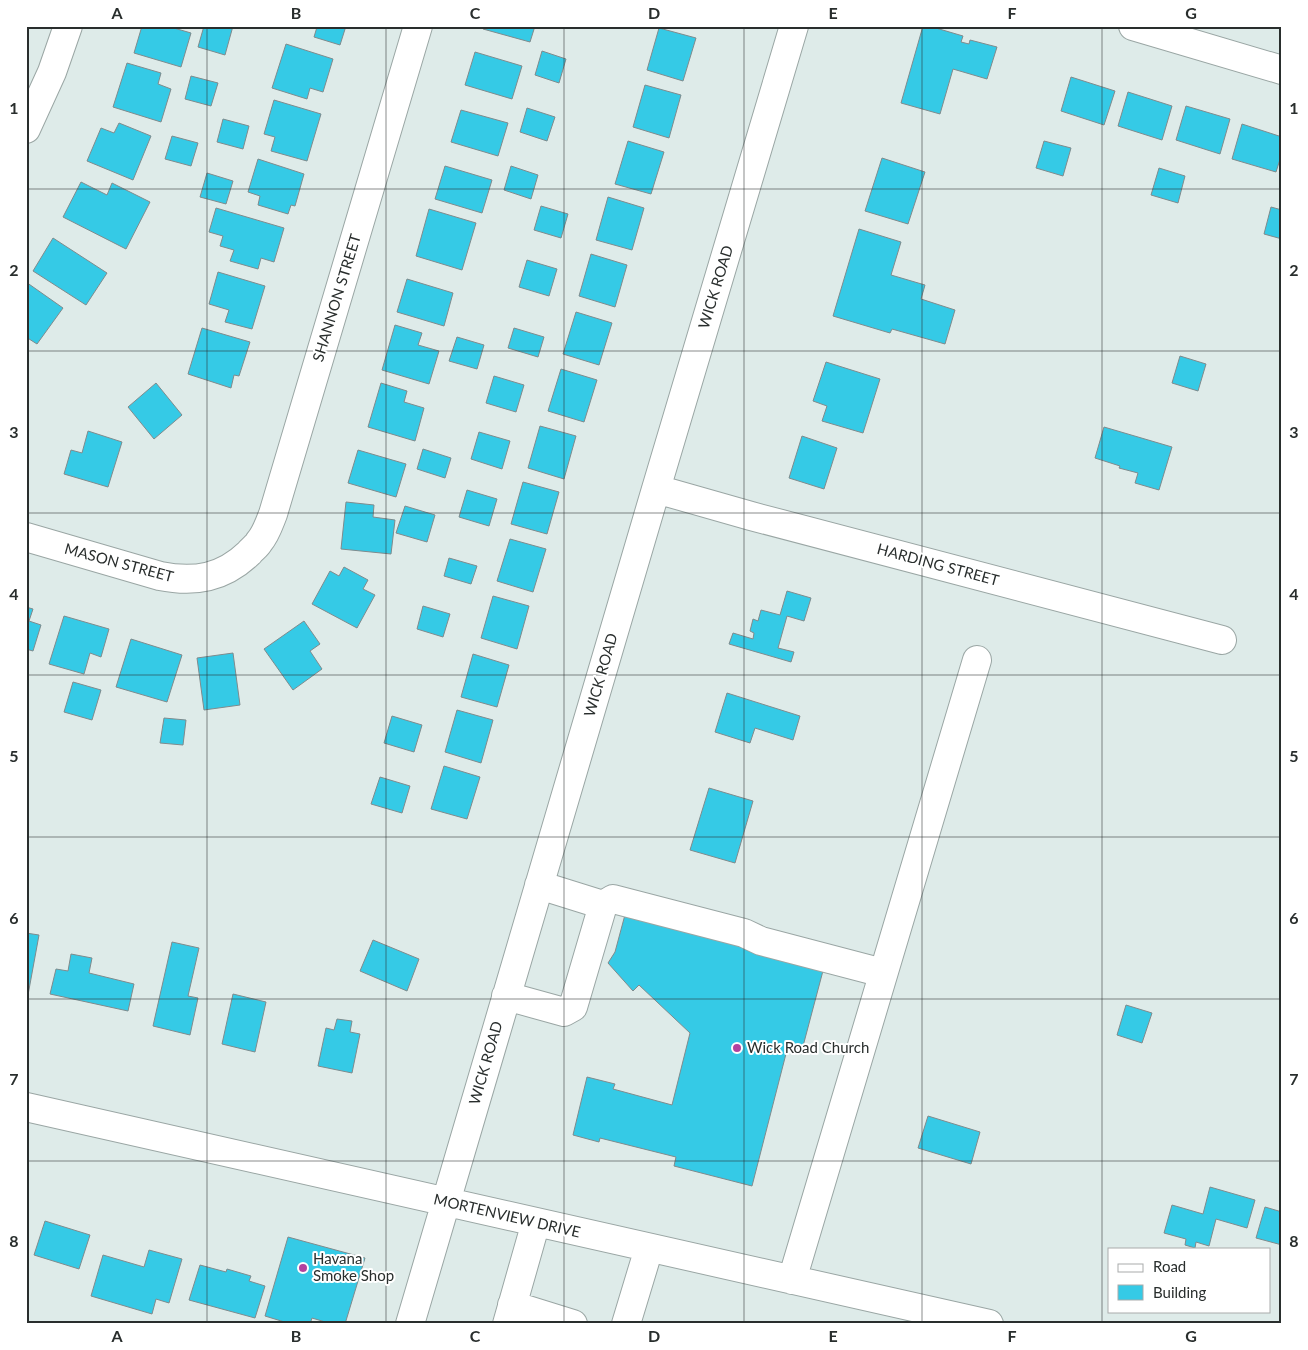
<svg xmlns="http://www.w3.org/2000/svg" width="1308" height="1350" viewBox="0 0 1308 1350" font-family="Lato,sans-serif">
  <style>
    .building { fill: #35cae6; stroke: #7f8b8d }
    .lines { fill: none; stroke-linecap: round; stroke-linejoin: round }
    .minor-casing { stroke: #9aa6a4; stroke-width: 30 }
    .minor { stroke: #fff; stroke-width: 28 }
    .grid { fill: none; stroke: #292e2d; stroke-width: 1; stroke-opacity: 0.55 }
    .poi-dot { fill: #b2429f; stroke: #fff; stroke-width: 2 }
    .labels { text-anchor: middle; stroke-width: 4; stroke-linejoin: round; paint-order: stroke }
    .street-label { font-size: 15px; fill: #292e2d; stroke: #fff }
    .poi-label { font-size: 15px; fill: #292e2d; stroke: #fff; text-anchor: start }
    .neatline { fill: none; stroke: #292e2d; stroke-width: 2 }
    .grid-label { font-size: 16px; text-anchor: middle; font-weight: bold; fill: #292e2d }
  </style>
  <rect width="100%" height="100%" fill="#deebe9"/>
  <path class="building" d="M142,26h25l24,7 -10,34 -47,-14z
    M204,26h29l-8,29 -27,-8z
    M313,26h33l-6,19 -26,-8 3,-10z
    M484,26h51l-5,16 -47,-13z
    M923,26h6l34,10 -2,6 8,2 1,-4 27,7 -10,32 -34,-10 -13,45 -39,-11z
    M659,28l37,10 -13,43 -36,-11z
    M286,44l47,15 -10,33 -13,-4 -3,11 -35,-11z
    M542,51l24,8 -7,24 -24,-8z
    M475,52l47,14 -10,33 -47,-14z
    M127,63l34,10 -3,11 13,5 -10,33 -48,-15z
    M191,76l27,7 -7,23 -26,-7z
    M1071,77l44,14 -11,34 -43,-14z
    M645,85l36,10 -12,43 -36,-11z
    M1128,92l44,14 -10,34 -44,-14z
    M274,100l47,14 -14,47 -36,-10 4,-14 -11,-3z
    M1186,106l44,13 -10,35 -44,-14z
    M527,108l28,9 -8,24 -27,-9z
    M461,110l47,13 -10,33 -47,-14z
    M223,119l26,7 -6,23 -26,-7z
    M119,123l32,13 -18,44 -46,-19 14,-33 13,5z
    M1242,124l40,13v16l-6,19 -44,-13z
    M172,136l26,7 -7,23 -26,-7z
    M628,141l36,11 -13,42 -36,-10z
    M1044,141l27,7 -8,28 -27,-8z
    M882,158l43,14 -17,52 -43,-13z
    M258,159l46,15 -9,32 -4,-1 -3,9 -30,-9 2,-9 -12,-4z
    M445,166l47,14 -10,33 -47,-14z
    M511,166l27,9 -7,24 -27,-9z
    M1159,168l26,8 -7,27 -27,-8z
    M207,173l26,8 -7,23 -26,-7z
    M81,182l26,13 5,-12 38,19 -24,47 -63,-32z
    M608,197l36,11 -12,42 -36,-10z
    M541,206l27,8 -7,24 -27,-8z
    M1271,207l11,3v29l-18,-5z
    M216,208l68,20 -10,34 -13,-4 -3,11 -28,-8 4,-11 -14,-4 3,-10 -14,-4z
    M429,209l47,14 -14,47 -46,-14z
    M859,229l42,13 -10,33 34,10 -4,14 34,11 -10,34 -53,-15 -2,4 -57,-17z
    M53,238l54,35 -21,32 -53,-34z
    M591,254l36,11 -12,42 -36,-11z
    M527,260l30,9 -8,27 -30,-9z
    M218,272l47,14 -13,43 -27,-7 4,-12 -20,-6z
    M407,279l46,14 -9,33 -47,-14z
    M26,282l37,26 -26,36 -11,-7z
    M576,312l36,11 -13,42 -36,-11z
    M395,325l27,8 -4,12 21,6 -10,33 -47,-14z
    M202,328l48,14 -11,34 -5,-1 -3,13 -43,-14z
    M514,328l30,9 -6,20 -30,-9z
    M457,337l27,8 -7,24 -28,-8z
    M1180,356l26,8 -8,27 -26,-8z
    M826,362l54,17 -17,54 -41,-12 5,-15 -14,-5z
    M561,369l36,11 -13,42 -36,-11z
    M494,376l30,9 -8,27 -30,-9z
    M156,383l26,32 -28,24 -26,-32z
    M381,383l26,8 -3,11 20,6 -9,33 -47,-14z
    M540,426l36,10 -12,43 -36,-11z
    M1104,427l68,20 -13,43 -24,-7 3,-10 -19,-5 1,-2 -25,-8z
    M88,431l34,11 -14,45 -44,-13 7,-24 11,3z
    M479,432l31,9 -8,28 -31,-10z
    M802,436l35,12 -13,41 -35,-11z
    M423,449l28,9 -6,20 -28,-9z
    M358,450l48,14 -10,33 -48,-14z
    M523,482l36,10 -12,42 -36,-10z
    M467,490l30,9 -8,27 -30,-9z
    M346,502l28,3 -1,12 22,3 -4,34 -50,-5z
    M405,506l30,9 -8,27 -31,-9z
    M510,539l36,10 -13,43 -36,-11z
    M449,558l28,8 -6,18 -27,-8z
    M344,567l24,13 -5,9 12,6 -18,33 -45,-24 18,-33 9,5z
    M787,591l24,7 -7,23 -17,-5 -9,32 16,4 -3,10 -62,-18 4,-11 20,6 1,-6 -4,-2 3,-12 5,2 3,-11 19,5z
    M493,596l36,10 -12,43 -36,-11z
    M423,606l27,8 -7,23 -26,-8z
    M26,607l7,2 -4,12 12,4 -8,26 -7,-2z
    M64,616l45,13 -8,28 -11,-4 -6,21 -35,-10z
    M304,621l16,23 -10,7 12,18 -29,21 -29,-41z
    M131,639l51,16 -15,47 -51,-15z
    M233,653l7,52 -36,5 -7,-52z
    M473,654l36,11 -12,42 -36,-10z
    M73,682l28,8 -9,30 -28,-8z
    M727,693l73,23 -7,24 -38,-12 -5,15 -35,-11z
    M457,710l36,10 -12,43 -36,-11z
    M392,716l30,9 -8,27 -30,-9z
    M164,718l22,2 -3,25 -23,-2z
    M444,766l36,11 -13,42 -36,-10z
    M380,777l30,9 -8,27 -31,-9z
    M709,788l44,13 -18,62 -45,-13z
    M626,911l198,56 -22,83 -14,-4 -36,140 -78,-20 2,-9 -76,-19 -1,4 -26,-7 14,-58 28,7 -2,5 59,16 18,-72 -51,-48 -6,6 -25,-28 7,-11z
    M26,933l13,2 -11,60h-2z
    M373,940l46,19 -12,32 -47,-20z
    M172,942l27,6 -11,48 10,2 -8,37 -37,-9z
    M71,954l21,4 -3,15 45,11 -6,27 -78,-17 6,-25 12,2z
    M233,994l33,8 -11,50 -33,-8z
    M1126,1005l26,8 -10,30 -25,-8z
    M337,1019l15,2 -2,11 10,2 -8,39 -34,-7 8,-38 8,2z
    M928,1116l52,16 -9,32 -53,-16z
    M1210,1187l45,13 -8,28 -31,-9 -7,27 -13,-4 -1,6 -10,-3 1,-6 -22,-6 8,-28 31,9z
    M1265,1207l17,5v33l-26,-7z
    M45,1221l45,14 -11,34 -45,-14z
    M288,1237l77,21 -20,66h-13l-20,-6 -2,6h-19l-26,-8z
    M149,1250l33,9 -13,44 -13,-4 -4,15 -61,-18 12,-41 41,12z
    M200,1265l26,7 1,-3 24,7 -2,5 16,5 -10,32 -66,-18z"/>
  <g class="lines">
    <g class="minor-casing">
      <path id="minor" d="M1133,26l149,44
        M26,129l26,-57 16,-46
        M656,489l95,27 471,124
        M26,537l134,39c35,7 63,2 89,-23 3,-4 8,-7 10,-11 7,-8 10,-18 14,-28l145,-488
        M603,905l10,-6 131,34 17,8 122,32
        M506,996l58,16 9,-5 30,-102 -64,-20
        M26,1107l963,217
        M792,1280l185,-620
        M512,1305l61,19
        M410,1324l246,-835 138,-463
        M507,1324l29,-102
        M626,1324l23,-76"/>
    </g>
    <use href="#minor" class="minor"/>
  </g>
  <path class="grid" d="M207,26v1298M386,26v1298M564,26v1298M744,26v1298M922,26v1298M1102,26v1298M26,189h1256M26,351h1256M26,513h1256M26,675h1256M26,837h1256M26,999h1256M26,1161h1256"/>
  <g class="poi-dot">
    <circle cx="737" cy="1048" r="5"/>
    <circle cx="303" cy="1268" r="5"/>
  </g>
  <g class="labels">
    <g class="street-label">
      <text transform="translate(716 287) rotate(-73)" y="5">WICK ROAD</text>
      <text transform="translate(337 298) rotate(-73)" y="5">SHANNON STREET</text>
      <text transform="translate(119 563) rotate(15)" y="5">MASON STREET</text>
      <text transform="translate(938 565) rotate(15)" y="5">HARDING STREET</text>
      <text transform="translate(601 675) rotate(-74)" y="5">WICK ROAD</text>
      <text transform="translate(486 1063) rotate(-74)" y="5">WICK ROAD</text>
      <text transform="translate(507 1216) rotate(13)" y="5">MORTENVIEW DRIVE</text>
    </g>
    <g class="poi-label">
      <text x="747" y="1053">Wick Road Church</text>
      <text x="313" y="1264">Havana<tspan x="313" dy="17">Smoke Shop</tspan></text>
    </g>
  </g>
  <rect width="1308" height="1350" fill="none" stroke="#ffffff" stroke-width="55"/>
  <rect x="1108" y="1248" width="162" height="65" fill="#ffffff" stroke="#a9abab"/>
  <rect x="1118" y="1264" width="25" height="8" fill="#ffffff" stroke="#a9abab"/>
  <text x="1153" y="1272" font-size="15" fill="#292e2d">Road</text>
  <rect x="1118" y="1285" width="25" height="15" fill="#35cae6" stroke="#a9abab"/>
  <text x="1153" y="1298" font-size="15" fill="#292e2d">Building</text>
  <rect x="28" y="28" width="1252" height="1294" class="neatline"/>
  <g class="grid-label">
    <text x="117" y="19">A</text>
    <text x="296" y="19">B</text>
    <text x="475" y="19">C</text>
    <text x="654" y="19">D</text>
    <text x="833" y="19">E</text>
    <text x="1012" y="19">F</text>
    <text x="1191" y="19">G</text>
    <text x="14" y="114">1</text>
    <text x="1294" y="114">1</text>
    <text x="14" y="276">2</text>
    <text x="1294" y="276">2</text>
    <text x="14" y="438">3</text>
    <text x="1294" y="438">3</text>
    <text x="14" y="600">4</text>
    <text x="1294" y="600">4</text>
    <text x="14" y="762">5</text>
    <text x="1294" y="762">5</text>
    <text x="14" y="924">6</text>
    <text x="1294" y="924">6</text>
    <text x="14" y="1085">7</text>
    <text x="1294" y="1085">7</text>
    <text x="14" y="1247">8</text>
    <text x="1294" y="1247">8</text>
    <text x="117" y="1342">A</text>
    <text x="296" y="1342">B</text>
    <text x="475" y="1342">C</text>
    <text x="654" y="1342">D</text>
    <text x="833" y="1342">E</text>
    <text x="1012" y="1342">F</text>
    <text x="1191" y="1342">G</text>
  </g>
</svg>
